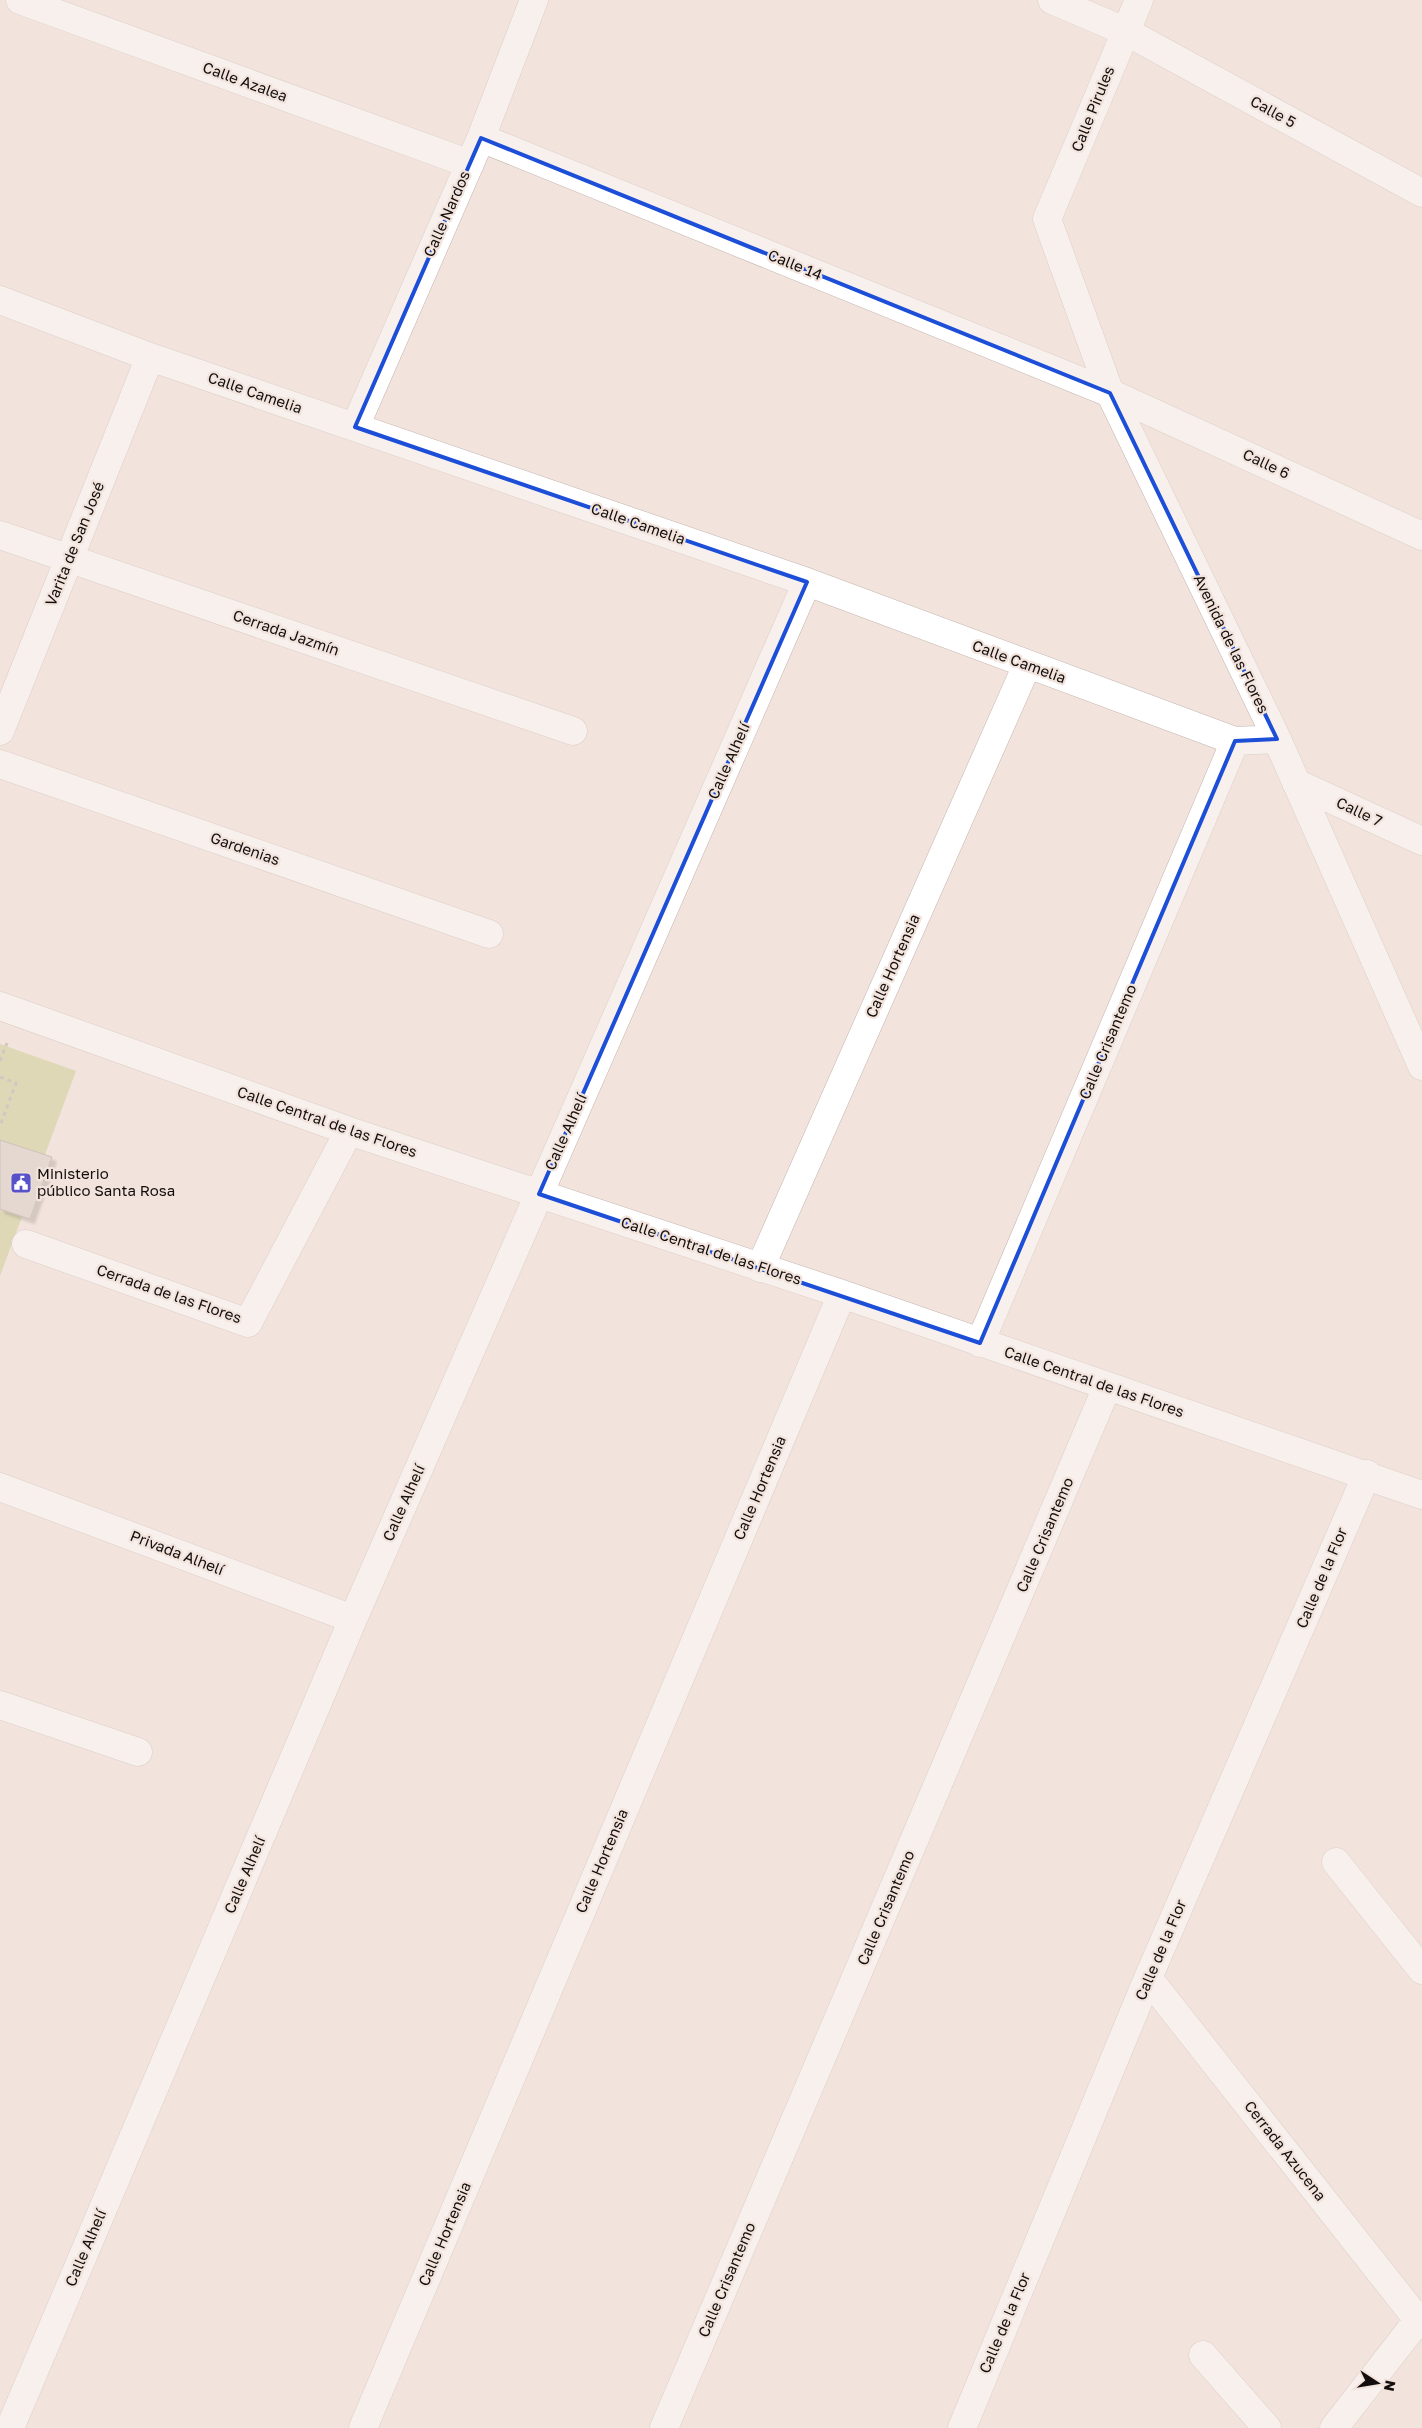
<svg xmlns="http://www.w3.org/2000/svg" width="1422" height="2428" viewBox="0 0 1422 2428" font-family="'Golos Text',sans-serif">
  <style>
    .green { fill: #c6c989 }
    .building { fill: #d4c9c0; stroke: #a2988f; filter: url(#shadow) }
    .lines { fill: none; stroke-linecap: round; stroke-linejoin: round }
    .minor-casing { stroke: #c3b5af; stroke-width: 29 }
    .path { stroke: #afa39e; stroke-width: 3; stroke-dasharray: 4 4; stroke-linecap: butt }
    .minor { stroke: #fff; stroke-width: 28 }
    .marked { fill: none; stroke: #1d4ed8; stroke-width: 4; stroke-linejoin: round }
    .labels { text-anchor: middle; stroke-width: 4.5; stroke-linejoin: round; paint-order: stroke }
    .street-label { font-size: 15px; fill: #130e0c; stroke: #f2e4dd }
    .poi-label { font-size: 15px; fill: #130e0c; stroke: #f2e4dd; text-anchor: start }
  </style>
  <defs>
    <filter id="shadow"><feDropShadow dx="4.5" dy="4.5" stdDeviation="1" flood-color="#0004"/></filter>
  </defs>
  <rect width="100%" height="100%" fill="#f2e4dd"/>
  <path class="green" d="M0,1044l76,27 -76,205z"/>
  <path class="building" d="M0,1140l52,17 -22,62 -30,-10z"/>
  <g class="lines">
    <g class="minor-casing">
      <path id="minor" d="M20,0l450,164
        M1052,0l73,31 297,162
        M1139,0l-92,219 63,174 167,346 145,327
        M481,138l629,255 312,143
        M0,300l150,57 657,225 428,159 42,-2
        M355,427l126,-289 53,-138
        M0,535l573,196
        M0,731l150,-374
        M0,764l489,170
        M1296,783l126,58
        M0,1006l349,125 493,163 580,201
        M26,1244l222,79 101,-192
        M760,1268l267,-603
        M980,1343l255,-602
        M0,1487l353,132
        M0,1705l138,47
        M1336,1862l86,108
        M1148,1978l274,347
        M1203,2355l64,73
        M10,2428l343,-809 454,-1037
        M363,2428l479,-1134
        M664,2428l443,-1041
        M962,2428l186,-450 219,-504
        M1334,2428l88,-113"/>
    </g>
    <path class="path" d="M0,1061l7,-18
      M0,1077l16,6 -16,43"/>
    <use href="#minor" class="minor"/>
  </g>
  <path d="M0 0H1422V2428H0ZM481,138l629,255 167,346 -42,2 -255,602 -441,-149 268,-612 -452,-155z" fill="#f2e4dd" fill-opacity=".55" fill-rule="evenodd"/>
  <path class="marked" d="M481,138l629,255 167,346 -42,2 -255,602 -441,-149 268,-612 -452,-155z"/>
  <defs>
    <g id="civic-square" transform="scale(1.125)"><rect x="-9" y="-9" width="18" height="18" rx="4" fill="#5852c9" stroke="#f2e4dd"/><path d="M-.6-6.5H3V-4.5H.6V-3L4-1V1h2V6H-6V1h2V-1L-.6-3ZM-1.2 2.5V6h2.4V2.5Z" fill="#fff"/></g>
  </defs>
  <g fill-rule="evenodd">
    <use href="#civic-square" x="21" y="1183"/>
  </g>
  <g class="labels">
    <g class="street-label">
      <text transform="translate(245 82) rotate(20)" y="5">Calle Azalea</text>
      <text transform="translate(1093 109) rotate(-68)" y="5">Calle Pirules</text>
      <text transform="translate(1273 112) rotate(29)" y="5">Calle 5</text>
      <text transform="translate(447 214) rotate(-66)" y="5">Calle Nardos</text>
      <text transform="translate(795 265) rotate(22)" y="5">Calle 14</text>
      <text transform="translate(255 393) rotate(19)" y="5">Calle Camelia</text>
      <text transform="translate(1266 464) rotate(25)" y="5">Calle 6</text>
      <text transform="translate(638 524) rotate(19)" y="5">Calle Camelia</text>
      <text transform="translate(75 544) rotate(-68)" y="5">Varita de San José</text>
      <text transform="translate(286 633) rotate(19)" y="5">Cerrada Jazmín</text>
      <text transform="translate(1231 644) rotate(64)" y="5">Avenida de las Flores</text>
      <text transform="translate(1019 662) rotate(20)" y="5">Calle Camelia</text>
      <text transform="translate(729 761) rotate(-66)" y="5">Calle Alhelí</text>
      <text transform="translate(1359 812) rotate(25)" y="5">Calle 7</text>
      <text transform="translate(245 849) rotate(19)" y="5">Gardenias</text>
      <text transform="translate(893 966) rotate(-66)" y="5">Calle Hortensia</text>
      <text transform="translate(1108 1042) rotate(-67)" y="5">Calle Crisantemo</text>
      <text transform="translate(327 1122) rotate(19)" y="5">Calle Central de las Flores</text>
      <text transform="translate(566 1132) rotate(-66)" y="5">Calle Alhelí</text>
      <text transform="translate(711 1251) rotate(18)" y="5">Calle Central de las Flores</text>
      <text transform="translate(169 1294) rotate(19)" y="5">Cerrada de las Flores</text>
      <text transform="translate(1094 1382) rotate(19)" y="5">Calle Central de las Flores</text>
      <text transform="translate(760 1488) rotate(-67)" y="5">Calle Hortensia</text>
      <text transform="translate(404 1503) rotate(-66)" y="5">Calle Alhelí</text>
      <text transform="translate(1045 1535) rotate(-67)" y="5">Calle Crisantemo</text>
      <text transform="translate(177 1553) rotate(21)" y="5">Privada Alhelí</text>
      <text transform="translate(1322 1578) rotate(-67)" y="5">Calle de la Flor</text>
      <text transform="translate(602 1861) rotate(-67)" y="5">Calle Hortensia</text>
      <text transform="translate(245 1875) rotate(-67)" y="5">Calle Alhelí</text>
      <text transform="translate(886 1908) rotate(-67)" y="5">Calle Crisantemo</text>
      <text transform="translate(1161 1950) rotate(-67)" y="5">Calle de la Flor</text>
      <text transform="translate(1285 2151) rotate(52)" y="5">Cerrada Azucena</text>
      <text transform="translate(445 2234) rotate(-67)" y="5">Calle Hortensia</text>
      <text transform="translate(86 2248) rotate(-67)" y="5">Calle Alhelí</text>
      <text transform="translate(727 2280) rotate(-67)" y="5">Calle Crisantemo</text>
      <text transform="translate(1005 2323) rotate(-67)" y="5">Calle de la Flor</text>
    </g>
    <g class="poi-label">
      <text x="37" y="1179">Ministerio<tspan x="37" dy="17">público Santa Rosa</tspan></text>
    </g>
  </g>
  <g transform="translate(1377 2383) rotate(102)" stroke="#f2e4dd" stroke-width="4" paint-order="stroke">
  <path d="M0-4L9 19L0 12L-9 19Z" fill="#130e0c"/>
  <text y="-8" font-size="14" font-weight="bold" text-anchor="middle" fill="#130e0c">N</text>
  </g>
</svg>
